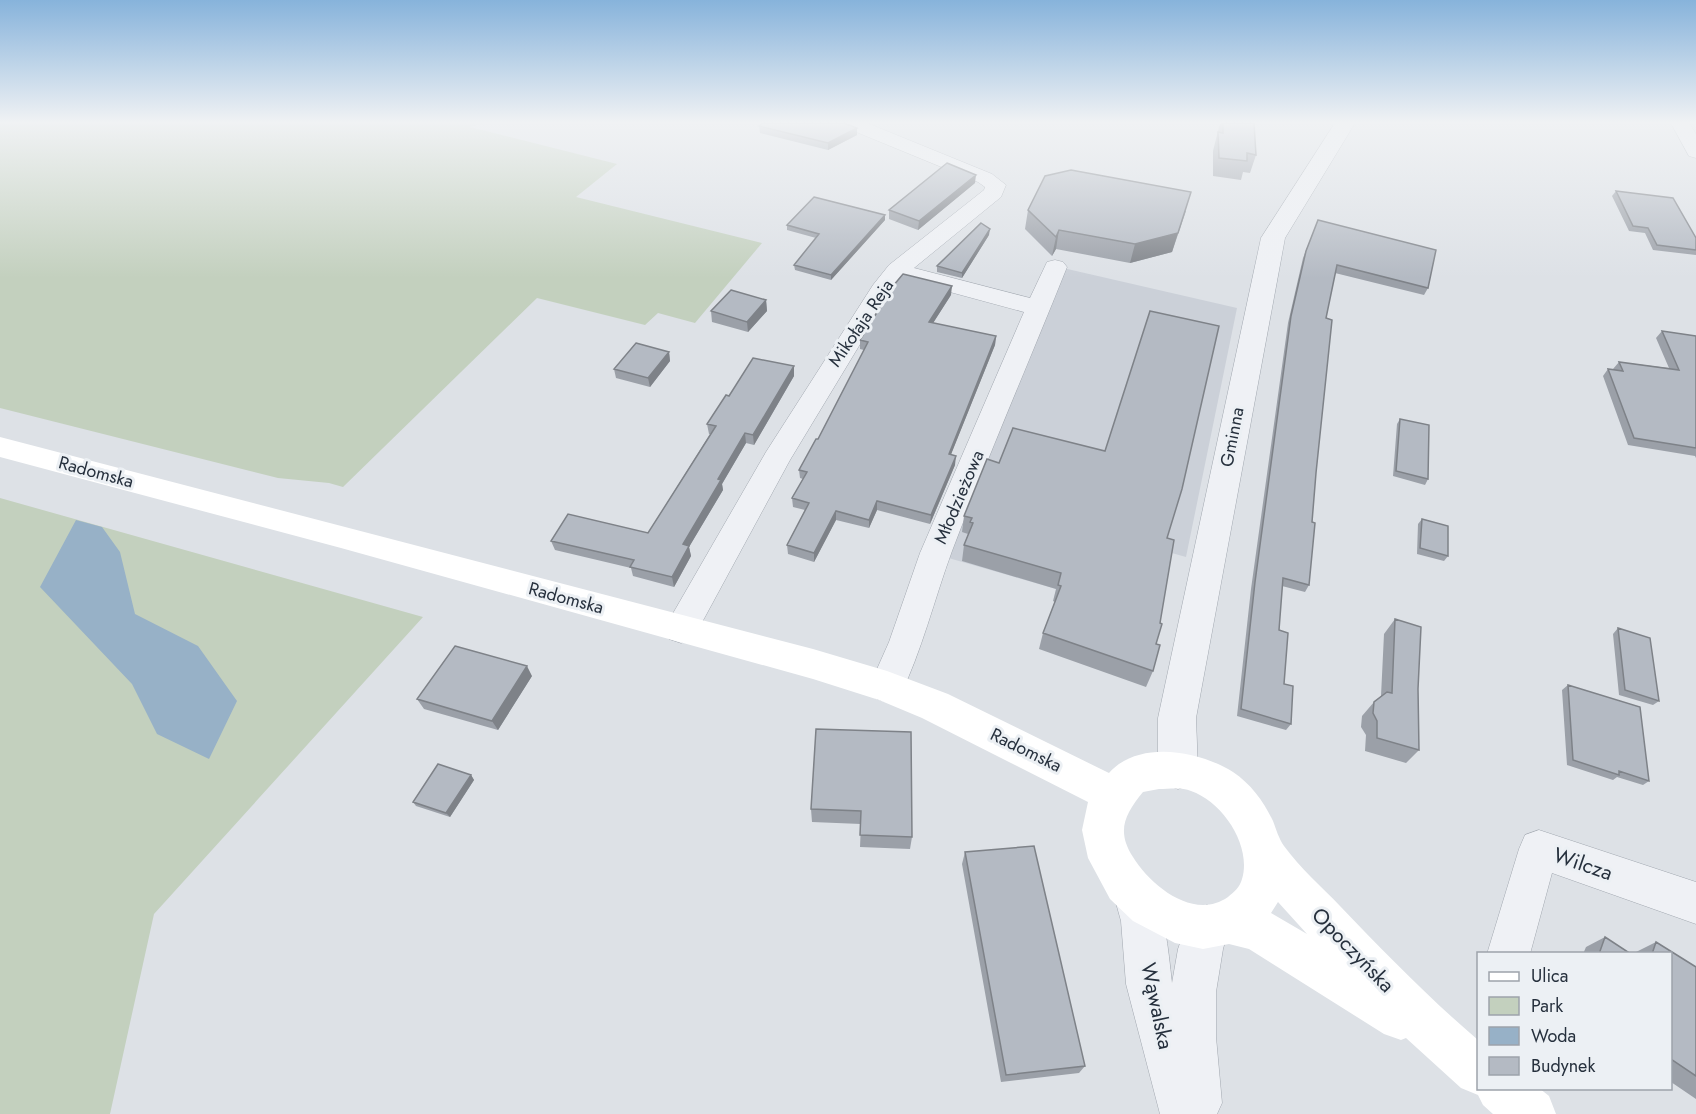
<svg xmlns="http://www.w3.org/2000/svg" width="1696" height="1114" viewBox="0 0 1696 1114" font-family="Jost,sans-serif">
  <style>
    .built { fill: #cbd0d8 }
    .green { fill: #c3d0be }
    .water { fill: #97b1c7 }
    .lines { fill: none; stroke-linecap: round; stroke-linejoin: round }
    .minor-casing { stroke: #a2a8b0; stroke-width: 1 }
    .tertiary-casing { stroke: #a2a8b0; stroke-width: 1 }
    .minor { fill: #eff1f5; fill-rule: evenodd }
    .tertiary { fill: #eff1f5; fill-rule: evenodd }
    .secondary { fill: #fff; fill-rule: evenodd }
    .wall { fill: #9ba0a8 }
    .shaded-wall { fill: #7e8288 }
    .building { fill: #b4bac3; stroke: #7e8288; stroke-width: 1.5 }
    .labels { text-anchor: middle; stroke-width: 6; stroke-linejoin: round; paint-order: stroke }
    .street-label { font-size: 18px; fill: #26303d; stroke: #ecf0f4 }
    .near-street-label { font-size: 21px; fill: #26303d; stroke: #ecf0f4 }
  </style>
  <rect width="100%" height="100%" fill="#dde1e6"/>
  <path class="built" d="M1063,268l174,40 -51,249 -110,-31 -20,63 -111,-32z"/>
  <path class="green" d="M0,123h486l-16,4 147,37 -41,33 186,46 -67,80 -37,-10 -13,12 -108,-27 -194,189 -14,-4 -51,-5 -278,-70z
    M0,498l423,119 -269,297 -44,200h-110z"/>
  <path class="water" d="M76,520l26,7 18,25 15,62 63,32 39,55 -28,58 -52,-25 -25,-50 -92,-97z"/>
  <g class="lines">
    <g class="minor-casing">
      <path id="minor" d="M842,123h25l125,51 14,11 -5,12 -87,71 116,30 17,-36 8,-2 8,2 4,5c-38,95 -79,189 -115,284 -18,49 -30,100 -53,147l-12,4 -12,-4 -6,-11 20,-45 31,-89 104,-241 -122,-33 -11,14 -101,167 -97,179 -12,4 -12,-4 -5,-10 102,-177 107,-167 16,-20 95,-75 1,-3 -7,-5 -134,-55z
        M1671,123h18l7,11v24l-7,-2z
        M1539,830l157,52v42l-144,-51 -22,81h-43l32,-105 6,-14z"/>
    </g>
    <g class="tertiary-casing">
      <path id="tertiary" d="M1335,123h20l-70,115 -89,480 2,53 -6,13 -14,5 -14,-5 -6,-13v-53l103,-480z
        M1136,874l15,7c14,33 17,66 21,102l6,-34 13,-38 16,-6 16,6 6,16 -6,22 -7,43v45l6,66 -5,11h-57l-34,-130 -5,-63 -7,-25 7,-15z"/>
    </g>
    <use href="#minor" class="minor"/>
    <use href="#tertiary" class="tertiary"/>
    <path class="secondary" d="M0,437l813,212 74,22 61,23 161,79c30,-34 91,-22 124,-1 18,12 31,30 40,49 3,8 6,18 11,25 16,22 38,41 56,60 45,47 90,93 138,134v48h61l10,8 7,18h-63l-10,-9 -5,-10 -17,-7 -55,-50 -5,2 -17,-6 -135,-85 -20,-5 -26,5 -28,-6 -42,-22 -23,-22 -22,-41 -6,-28 6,-28 -166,-84 -43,-18 -66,-21 -472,-131 -341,-91zM1159,789c10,0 23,-2 32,2 32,11 61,55 51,88 -2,8 -8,13 -14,18 -34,24 -77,-11 -95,-40 -17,-26 -8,-43 10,-65zM1278,902l29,32 -36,-21z"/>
  </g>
  <path class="wall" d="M1220,123h34l2,32 -6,18 -7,-1 -2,8 -28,-4v-25z
    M759,126l98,9 -29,15 -68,-17z
    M975,183l-57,47 -29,-11v-9z
    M1616,191l80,47v17l-43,-5 -8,-17 -16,-2 -17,-35z
    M1028,210l158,1 -14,41 -42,11 -74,-14 -4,7 -27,-27z
    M885,220l-54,60 -36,-10 -1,-5 22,-27 -29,-8v-5z
    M1318,220l110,68 -4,7 -89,-22 -9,45 -14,204 -3,63 -4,7 -23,-6 -3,44 5,54 7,40 -5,6 -49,-14 14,-127 37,-266 15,-65z
    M989,235l-27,43 -25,-6v-6z
    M951,295l-18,28 63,13 -1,9 -44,109 4,11 -25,59 -53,-14 -8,18 -33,-8 -22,42 -26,-8 -1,-9 18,-35 -12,-3 -1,-9 11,-19 -3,-1 -1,-8 19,-31 46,-89 -4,-1v-9z
    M766,300l1,11 -19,21 -36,-10 -1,-11z
    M1662,331l34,5v122l-1,-2 -67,-11 -25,-69 5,-7 6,1 -1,-1 6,-7 50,6 -13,-30z
    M669,352l1,9 -20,26 -34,-9 -2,-9z
    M794,366v10l-40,69 -8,-2 -24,41 1,6 -34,57 2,9 -17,31 -41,-11 -2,-8 -76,-18 -4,-9 97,-8 62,-99h-1l-2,-10 22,-28z
    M1400,419l28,60 -3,6 -32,-9 4,-52z
    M964,516l203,22 -14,133 -7,16 -107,-38 4,-16 12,-31 -2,-1 3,-12 -94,-28 2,-16 4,-11 -6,-2z
    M1422,519l26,37 -4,5 -27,-7 1,-30z
    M1395,619l23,70 1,61 -13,13 -41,-12 1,-16 -5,-8 1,-11 12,-14 7,-6 3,-62z
    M1618,628l41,73 -6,4 -34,-10 -6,-61z
    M532,676l-34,54 -74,-21 -7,-10z
    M1568,685l81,96 -6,4 -26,-8 -4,3 -46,-15 -5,-75z
    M816,729l96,108 -2,12 -50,-2 1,-23 -49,-2 -1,-13z
    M471,775l3,5 -24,37 -34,-11 -3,-4z
    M965,852l120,214 -6,7 -78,9 -39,-218z
    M1605,937l26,17h-48l3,-7z
    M1656,942l40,25v132l-25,-17v-128h-36l1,-2z"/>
  <path class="shaded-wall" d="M857,128v7l-29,15v-7z
    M976,175l-1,8 -57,47 1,-9z
    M1191,192l-19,60 -42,11 5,-19z
    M885,215v5l-54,60v-5z
    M990,229l-1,6 -27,43v-5z
    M1059,230l-3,19 -4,7 4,-19z
    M952,286l-1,9 -23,36 1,-9z
    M766,300l1,11 -19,21 -1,-10z
    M996,336l-1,9 -47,117 1,-8z
    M669,352l1,9 -20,26 -2,-9z
    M794,366v10l-40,69 -1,-10z
    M745,433l1,10 -24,41 1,6 -34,57 2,9 -17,31 -2,-10 11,-33 35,-65z
    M956,456l-1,9 -25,59 1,-9z
    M877,501v9l-8,18v-8z
    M836,511v9l-22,42v-9z
    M527,666l5,10 -34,54 -6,-9z
    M471,775l3,5 -24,37 -4,-4z"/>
  <path class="building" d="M763,123h81l13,5 -29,15 -69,-17z
    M1223,123h31l2,32 -9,-2v8l-28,-3 -1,-26 5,1z
    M947,163l29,12 -57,46 -30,-11z
    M1071,170l120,22 -13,41 -43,11 -76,-14 -3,7 -28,-27 17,-34z
    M1616,191l57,7 23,40v12l-39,-5 -9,-17 -15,-2z
    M814,197l71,18 -54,60 -37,-10 25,-31 -32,-9z
    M1318,220l118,30 -8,38 -91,-23 -11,53 6,2 -16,153 -4,49 3,1 -6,62 -26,-7 -4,52 9,3 -4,51 9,2 -2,38 -50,-15 14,-127 36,-266 15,-65z
    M981,223l9,6 -28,44 -25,-7z
    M903,274l49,12 -23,36 67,14 -47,118 7,2 -25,59 -54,-14 -8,19 -33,-9 -22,42 -27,-8 22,-42 -17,-5 15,-26 -8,-2 17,-31h2l50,-97 -8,-2 33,-54z
    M731,290l35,10 -19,22 -36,-11z
    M1150,311l69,15 -37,163 -15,49 7,2 -14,83 2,1 -6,20 4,1 -7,26 -110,-38 18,-47 -3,-1 3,-12 -97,-28 9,-22 -3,-1 2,-4 -8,-2 23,-57 12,4 14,-35 92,23z
    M1662,331l34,5v112l-62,-10 -26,-69 15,2 -4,-9 60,8z
    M636,343l33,9 -21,26 -34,-9z
    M753,358l41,8 -41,69 -8,-2 -27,46 3,1 -38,64 6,2 -17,31 -42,-10 4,-7 -83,-19 17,-27 80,19 68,-107 -9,-2 19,-29 3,1z
    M1400,419l29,6 -1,54 -32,-8z
    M1422,519l26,7v30l-28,-8z
    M1395,619l26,8 -3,62 1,61 -42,-12v-17l-4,-8 1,-11 13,-10 5,1z
    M1618,628l32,10 9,63 -34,-11z
    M455,646l72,20 -35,55 -75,-22z
    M1568,685l72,22 9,74 -30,-10v4l-46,-15z
    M816,729l95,3 1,105 -52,-2 1,-24 -50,-2z
    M438,764l33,11 -25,38 -33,-11z
    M1034,846l51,220 -79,9 -41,-223z
    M1605,937l26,17h-32z
    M1656,942l40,25v109l-25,-17v-105h-19z"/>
  <linearGradient id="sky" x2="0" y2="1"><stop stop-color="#87b3db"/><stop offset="0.44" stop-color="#f0f2f4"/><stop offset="1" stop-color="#f0f2f4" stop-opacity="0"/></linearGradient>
  <rect width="1696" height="278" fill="url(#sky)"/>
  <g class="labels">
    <g class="street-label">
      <text transform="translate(861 323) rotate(-56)" y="6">Mikołaja Reja</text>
      <text transform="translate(1232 437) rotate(-79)" y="6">Gminna</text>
      <text transform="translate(96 472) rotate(15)" y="6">Radomska</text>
      <text transform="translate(959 497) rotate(-67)" y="6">Młodzieżowa</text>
      <text transform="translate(566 598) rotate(15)" y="6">Radomska</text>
      <text transform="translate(1026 750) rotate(26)" y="6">Radomska</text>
    </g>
    <g class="near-street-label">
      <text transform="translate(1583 864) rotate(19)" y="7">Wilcza</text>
      <text transform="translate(1353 950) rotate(46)" y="7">Opoczyńska</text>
      <text transform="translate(1157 1006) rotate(78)" y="7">Wąwalska</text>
    </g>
  </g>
  <rect x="1477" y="952" width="195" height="138" fill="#ecf0f4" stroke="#9da3ab" stroke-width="1.5"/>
  <rect x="1489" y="972" width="30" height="9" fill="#ffffff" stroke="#9da3ab" stroke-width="1.5"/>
  <text x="1531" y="982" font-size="18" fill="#26303d">Ulica</text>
  <rect x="1489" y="997" width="30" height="18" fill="#c3d0be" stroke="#9da3ab" stroke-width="1.5"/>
  <text x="1531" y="1012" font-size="18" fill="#26303d">Park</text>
  <rect x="1489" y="1027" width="30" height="18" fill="#97b1c7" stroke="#9da3ab" stroke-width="1.5"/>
  <text x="1531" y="1042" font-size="18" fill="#26303d">Woda</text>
  <rect x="1489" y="1057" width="30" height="18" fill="#b4bac3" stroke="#9da3ab" stroke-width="1.5"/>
  <text x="1531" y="1072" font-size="18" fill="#26303d">Budynek</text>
</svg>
